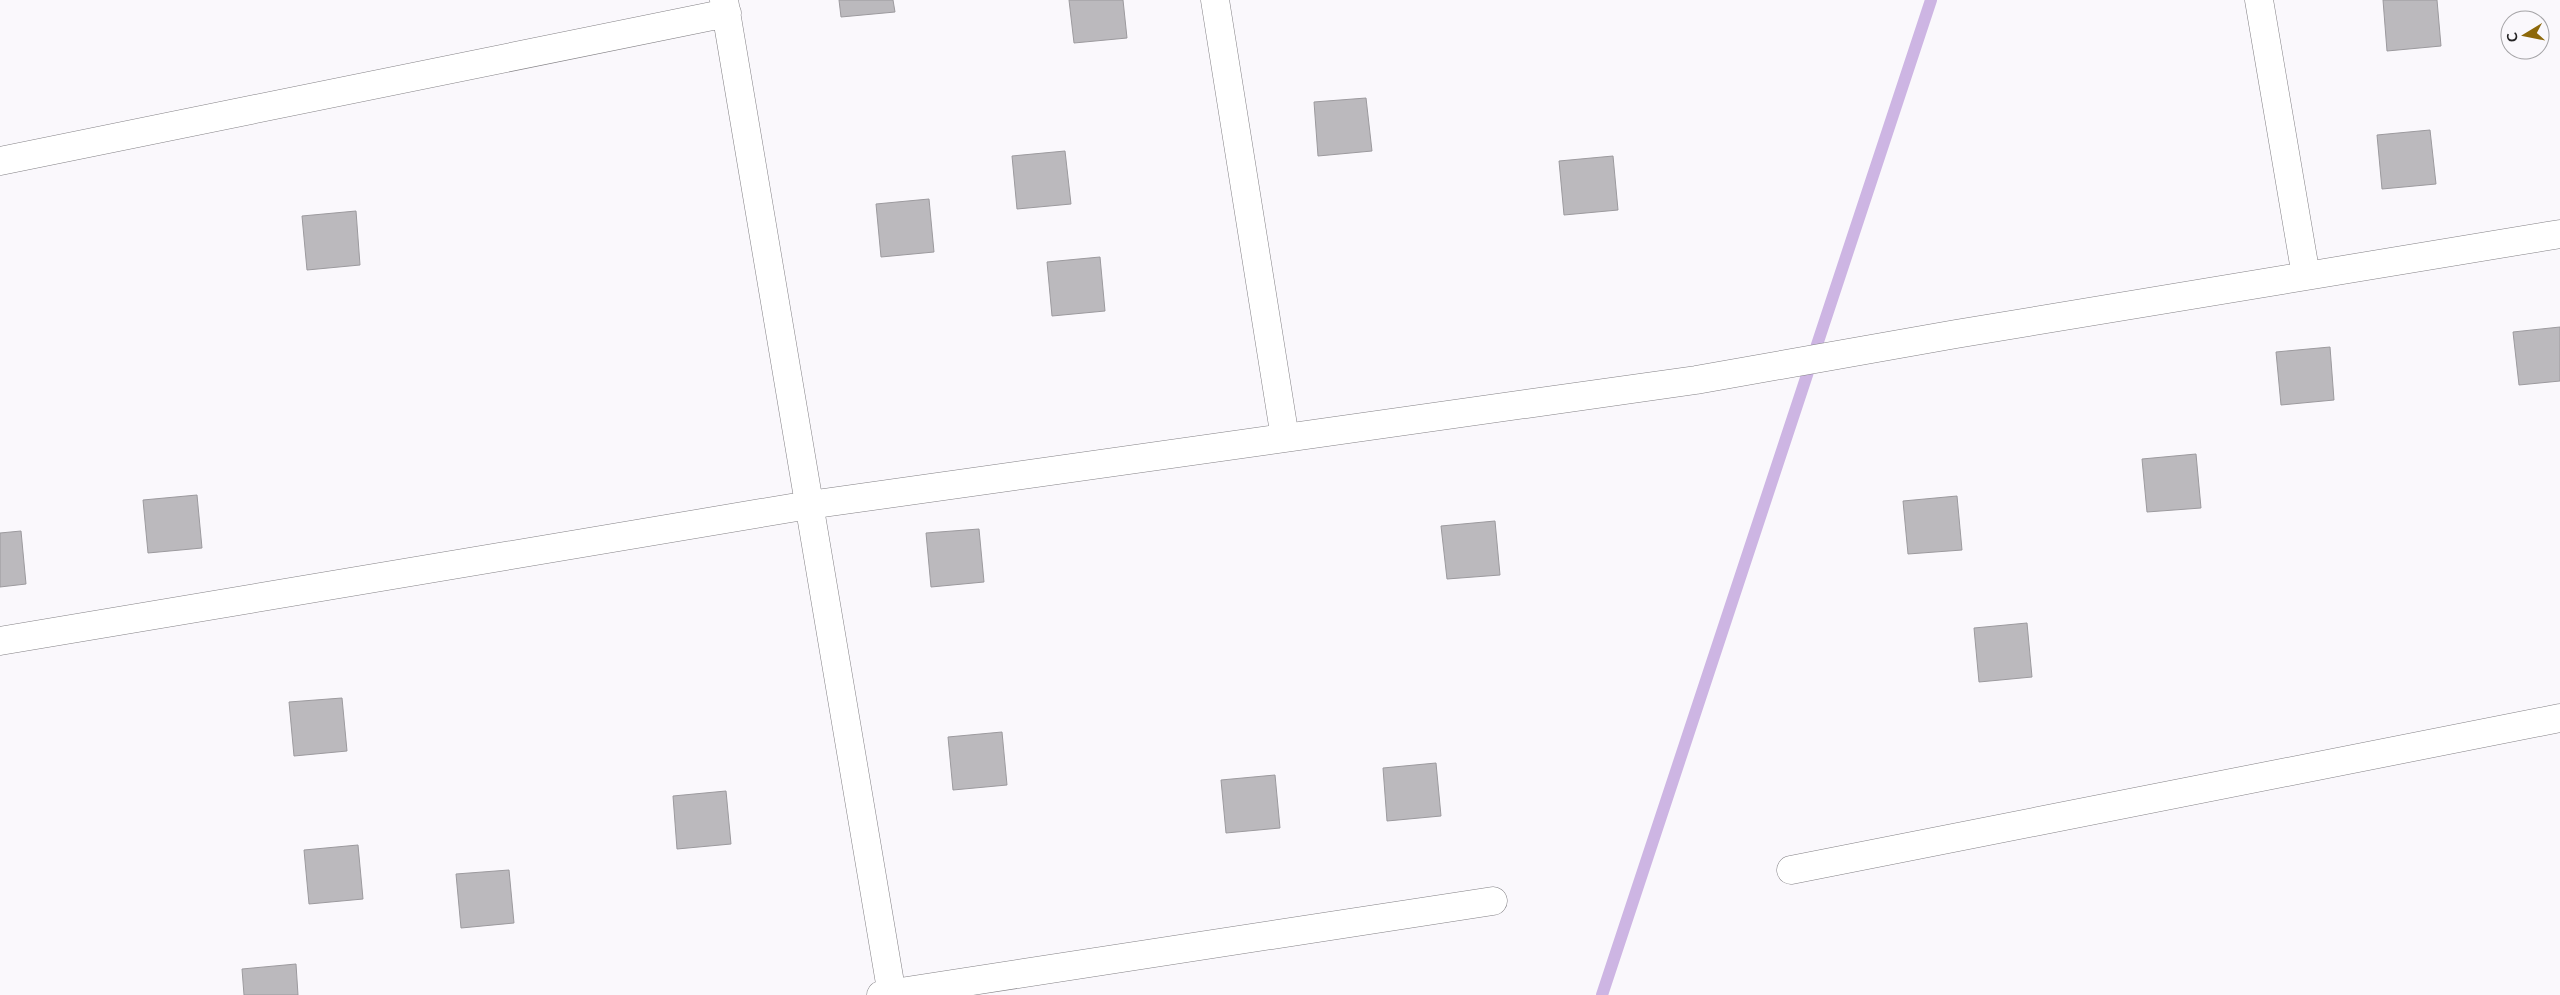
<svg xmlns="http://www.w3.org/2000/svg" width="2560" height="995" viewBox="0 0 2560 995" font-family="Lato,sans-serif">
  <style>
    .lines { fill: none; stroke-linecap: round; stroke-linejoin: round }
    .stream { stroke: #cdb5e3; stroke-width: 12 }
    .building { fill: #bbb9bd; stroke: #9c9a9e }
    .minor-casing { stroke: #838185; stroke-width: 29 }
    .minor { stroke: #fff; stroke-width: 28 }
  </style>
  <rect width="100%" height="100%" fill="#faf8fc"/>
  <g class="lines">
    <path class="stream" d="M1602,995l329,-995"/>
  </g>
  <path class="building" d="M839,0h54l2,12 -54,5z
    M1069,0h54l4,38 -53,5z
    M2383,0h54l4,46 -54,5z
    M1366,98l6,53 -54,5 -4,-54z
    M2430,130l6,54 -54,5 -5,-54z
    M1065,151l6,53 -54,5 -5,-53z
    M1613,156l5,54 -54,5 -5,-54z
    M929,199l5,53 -53,5 -5,-53z
    M356,211l4,54 -53,5 -5,-54z
    M1100,257l5,54 -53,5 -5,-54z
    M2560,327v54l-41,4 -6,-53z
    M2330,347l4,53 -53,5 -5,-53z
    M2196,454l5,54 -54,4 -5,-53z
    M197,495l5,53 -54,5 -5,-53z
    M1957,496l5,54 -54,4 -5,-53z
    M1495,521l5,54 -53,4 -6,-53z
    M979,529l5,53 -53,5 -5,-54z
    M21,531l5,53 -26,3v-54z
    M2027,623l5,54 -53,5 -5,-54z
    M342,698l5,53 -53,5 -5,-54z
    M1002,732l5,53 -54,5 -5,-53z
    M1436,763l5,53 -54,5 -4,-53z
    M1275,775l5,53 -54,5 -5,-53z
    M726,791l5,53 -54,5 -4,-53z
    M358,845l5,54 -54,5 -5,-54z
    M509,870l5,53 -53,5 -5,-54z
    M296,964l2,31h-54l-2,-26z"/>
  <g class="lines">
    <g class="minor-casing">
      <path id="minor" d="M724,0l168,995
        M1215,0l70,438
        M2259,0l47,276
        M0,161l727,-148
        M0,641l809,-136 887,-125 260,-46 604,-100
        M1791,870l769,-152
        M881,995l612,-94"/>
    </g>
    <use href="#minor" class="minor"/>
  </g>
  <g transform="translate(2525 35) rotate(260)"><circle r="24" fill="#faf8fc" stroke="#a4a3a6"/>
  <path d="M0-4L9 19L0 12L-9 19Z" fill="#8d680a"/>
  <text y="-8" font-size="14" font-weight="bold" text-anchor="middle" fill="#242324">С</text>
  </g>
</svg>
